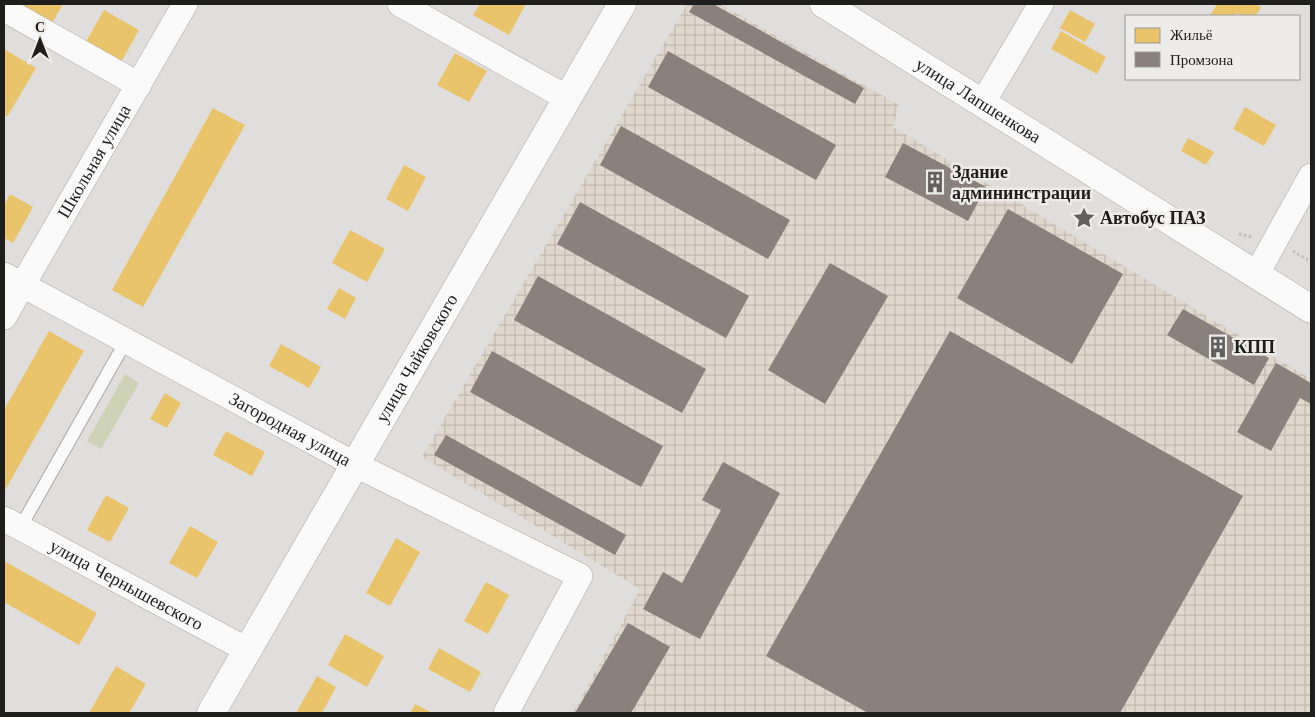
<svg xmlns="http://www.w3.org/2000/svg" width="1315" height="717" viewBox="0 0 1315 717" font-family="'Libre Baskerville',serif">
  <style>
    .industrial { fill: url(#industrial-grid) }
    .park { fill: #ced3b8 }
    .homes { fill: #e9c46a }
    .industry { fill: #8a817c }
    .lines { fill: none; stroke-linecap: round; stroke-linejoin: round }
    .service-casing { stroke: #a9a8a7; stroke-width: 14 }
    .minor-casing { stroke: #a9a8a7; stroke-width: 26 }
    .tertiary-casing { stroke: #a9a8a7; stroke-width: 29 }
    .path { stroke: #bfbfbe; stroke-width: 3; stroke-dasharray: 2.5 2.5; stroke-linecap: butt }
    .service { stroke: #fafafa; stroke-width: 12 }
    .minor { stroke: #fafafa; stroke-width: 25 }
    .tertiary { stroke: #fafafa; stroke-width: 28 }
    .labels { text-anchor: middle; stroke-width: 5; stroke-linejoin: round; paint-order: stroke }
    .street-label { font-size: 18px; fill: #1e1e1d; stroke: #eeece9 }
    .poi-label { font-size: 18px; font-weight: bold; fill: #1e1e1d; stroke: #eeece9; text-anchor: start }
  </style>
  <defs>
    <pattern id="industrial-grid" width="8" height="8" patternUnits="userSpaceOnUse" patternTransform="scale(1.25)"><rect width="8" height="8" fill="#e1d8cd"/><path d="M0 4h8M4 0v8" fill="none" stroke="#c1b9b0"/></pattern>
  </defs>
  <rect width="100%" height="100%" fill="#e0dedd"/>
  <path class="industrial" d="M687,4h33l179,101 -6,22 418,252v334h-738l67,-124 -218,-132z"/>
  <path class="park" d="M125,374l14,9 -38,66 -14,-8z"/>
  <path class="homes" d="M26,4h37l-14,24 -28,-16z
    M480,4h46l-17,31 -36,-20z
    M1217,4h38l6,3 -5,9h-14l-5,-3 -2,3h-25z
    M104,10l35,20 -20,36 -35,-21z
    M1070,10l25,14 -10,18 -25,-14z
    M1061,31l45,26 -9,17 -46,-25z
    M4,49l32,19 -29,49 -3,-2z
    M455,53l32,18 -18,31 -32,-17z
    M1245,107l31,18 -12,21 -31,-17z
    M213,108l32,17 -102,182 -31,-17z
    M1188,138l26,14 -8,13 -25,-14z
    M404,165l22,12 -18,34 -22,-12z
    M10,194l23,13 -20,36 -9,-5v-33z
    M350,230l35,19 -18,33 -35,-19z
    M339,288l17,10 -11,21 -18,-10z
    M49,331l35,20 -80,141v-82z
    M281,344l40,23 -12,21 -40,-22z
    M165,393l16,10 -14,25 -17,-9z
    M226,431l39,21 -13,24 -39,-21z
    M106,495l23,13 -19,34 -23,-12z
    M190,526l28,16 -21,36 -28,-15z
    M396,538l24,14 -30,54 -24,-13z
    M4,561l93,52 -18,32 -75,-43z
    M486,582l23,13 -21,39 -24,-13z
    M345,634l39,22 -17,31 -39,-22z
    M439,648l42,24 -11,20 -42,-23z
    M116,666l30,18 -17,29h-40z
    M317,676l19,11 -14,26h-26z
    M415,704l18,9h-23z"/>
  <path class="industry" d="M694,4h19l151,84 -9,16 -166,-92z
    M668,51l168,94 -20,35 -168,-93z
    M621,126l169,94 -22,39 -168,-94z
    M903,143l83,44 -18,34 -83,-44z
    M580,202l169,94 -23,42 -169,-94z
    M1008,209l115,65 -51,90 -115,-66z
    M830,263l58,33 -63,108 -57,-34z
    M538,276l168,93 -24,44 -168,-93z
    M1183,309l86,49 -15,27 -87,-50z
    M950,331l293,165 -123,217h-252l-102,-57z
    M492,351l171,95 -22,41 -171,-95z
    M1276,363l35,20v21l-11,-6 -29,53 -34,-19z
    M446,435l180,100 -11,20 -181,-100z
    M723,462l57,31 -80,146 -57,-30 20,-37 19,11 39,-73 -19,-10z
    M628,623l42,24 -39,66h-56z"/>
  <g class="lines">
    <g class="service-casing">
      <path id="service" d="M20,528l106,-187"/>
    </g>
    <g class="minor-casing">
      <g id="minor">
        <path d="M400,4l167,94"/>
        <path d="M4,9l135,76"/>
        <path d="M982,104l59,-100"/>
        <path id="s1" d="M4,275l352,190 224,111 -74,137"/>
        <path d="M1256,275l55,-99"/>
        <path id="s2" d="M4,317l181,-313"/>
        <path id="s3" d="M4,519l245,132"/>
      </g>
    </g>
    <g class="tertiary-casing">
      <g id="tertiary">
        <path id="s4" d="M824,4l487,305"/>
        <path id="s5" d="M211,713l411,-709"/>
      </g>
    </g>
    <path class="path" d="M1239,234l13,3
      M1293,251l18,11"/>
    <use href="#service" class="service"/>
    <use href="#minor" class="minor"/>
    <use href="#tertiary" class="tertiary"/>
  </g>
  <defs>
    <g id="building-bare" transform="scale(1.725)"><path d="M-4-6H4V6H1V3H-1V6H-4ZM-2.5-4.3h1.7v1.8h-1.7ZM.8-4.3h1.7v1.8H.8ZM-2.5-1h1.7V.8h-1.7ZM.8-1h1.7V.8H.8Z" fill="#626160" stroke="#eeece9" stroke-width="2.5" paint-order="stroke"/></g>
    <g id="sight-bare" transform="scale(1.725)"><path d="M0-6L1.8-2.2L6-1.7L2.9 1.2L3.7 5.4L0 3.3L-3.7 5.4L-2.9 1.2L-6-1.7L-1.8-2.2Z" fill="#626160" stroke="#eeece9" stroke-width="2.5" paint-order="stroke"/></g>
  </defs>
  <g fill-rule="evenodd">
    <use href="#building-bare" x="935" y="182"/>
    <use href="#sight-bare" x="1084" y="218"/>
    <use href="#building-bare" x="1218" y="347"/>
  </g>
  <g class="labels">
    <g class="street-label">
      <text dy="6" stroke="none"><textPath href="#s4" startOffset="182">улица Лапшенкова</textPath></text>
      <text dy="6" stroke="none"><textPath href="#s2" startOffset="180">Школьная улица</textPath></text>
      <text dy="6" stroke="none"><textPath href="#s5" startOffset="410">улица Чайковского</textPath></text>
      <text dy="6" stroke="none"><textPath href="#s1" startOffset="325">Загородная улица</textPath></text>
      <text dy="6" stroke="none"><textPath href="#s3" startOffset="139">улица Чернышевского</textPath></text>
    </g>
    <g class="poi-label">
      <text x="952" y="178">Здание<tspan x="952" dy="21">админинстрации</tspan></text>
      <text x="1100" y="224">Автобус ПАЗ</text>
      <text x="1234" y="353">КПП</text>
    </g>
  </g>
  <rect width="1315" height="717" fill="none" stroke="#1e1e1d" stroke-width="10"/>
  <rect x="1125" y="15" width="175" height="65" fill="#eeece9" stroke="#9b9a97"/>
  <rect x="1135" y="28" width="25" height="15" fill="#e9c46a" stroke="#9b9a97"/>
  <text x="1170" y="40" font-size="15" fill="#1e1e1d">Жильё</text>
  <rect x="1135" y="52" width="25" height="15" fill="#8a817c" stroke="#9b9a97"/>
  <text x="1170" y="65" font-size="15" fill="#1e1e1d">Промзона</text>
  <g transform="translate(40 40)" stroke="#eeece9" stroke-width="4" paint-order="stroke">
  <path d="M0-4L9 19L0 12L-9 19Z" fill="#1e1e1d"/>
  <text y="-8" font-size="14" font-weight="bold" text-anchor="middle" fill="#1e1e1d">С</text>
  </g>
</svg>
